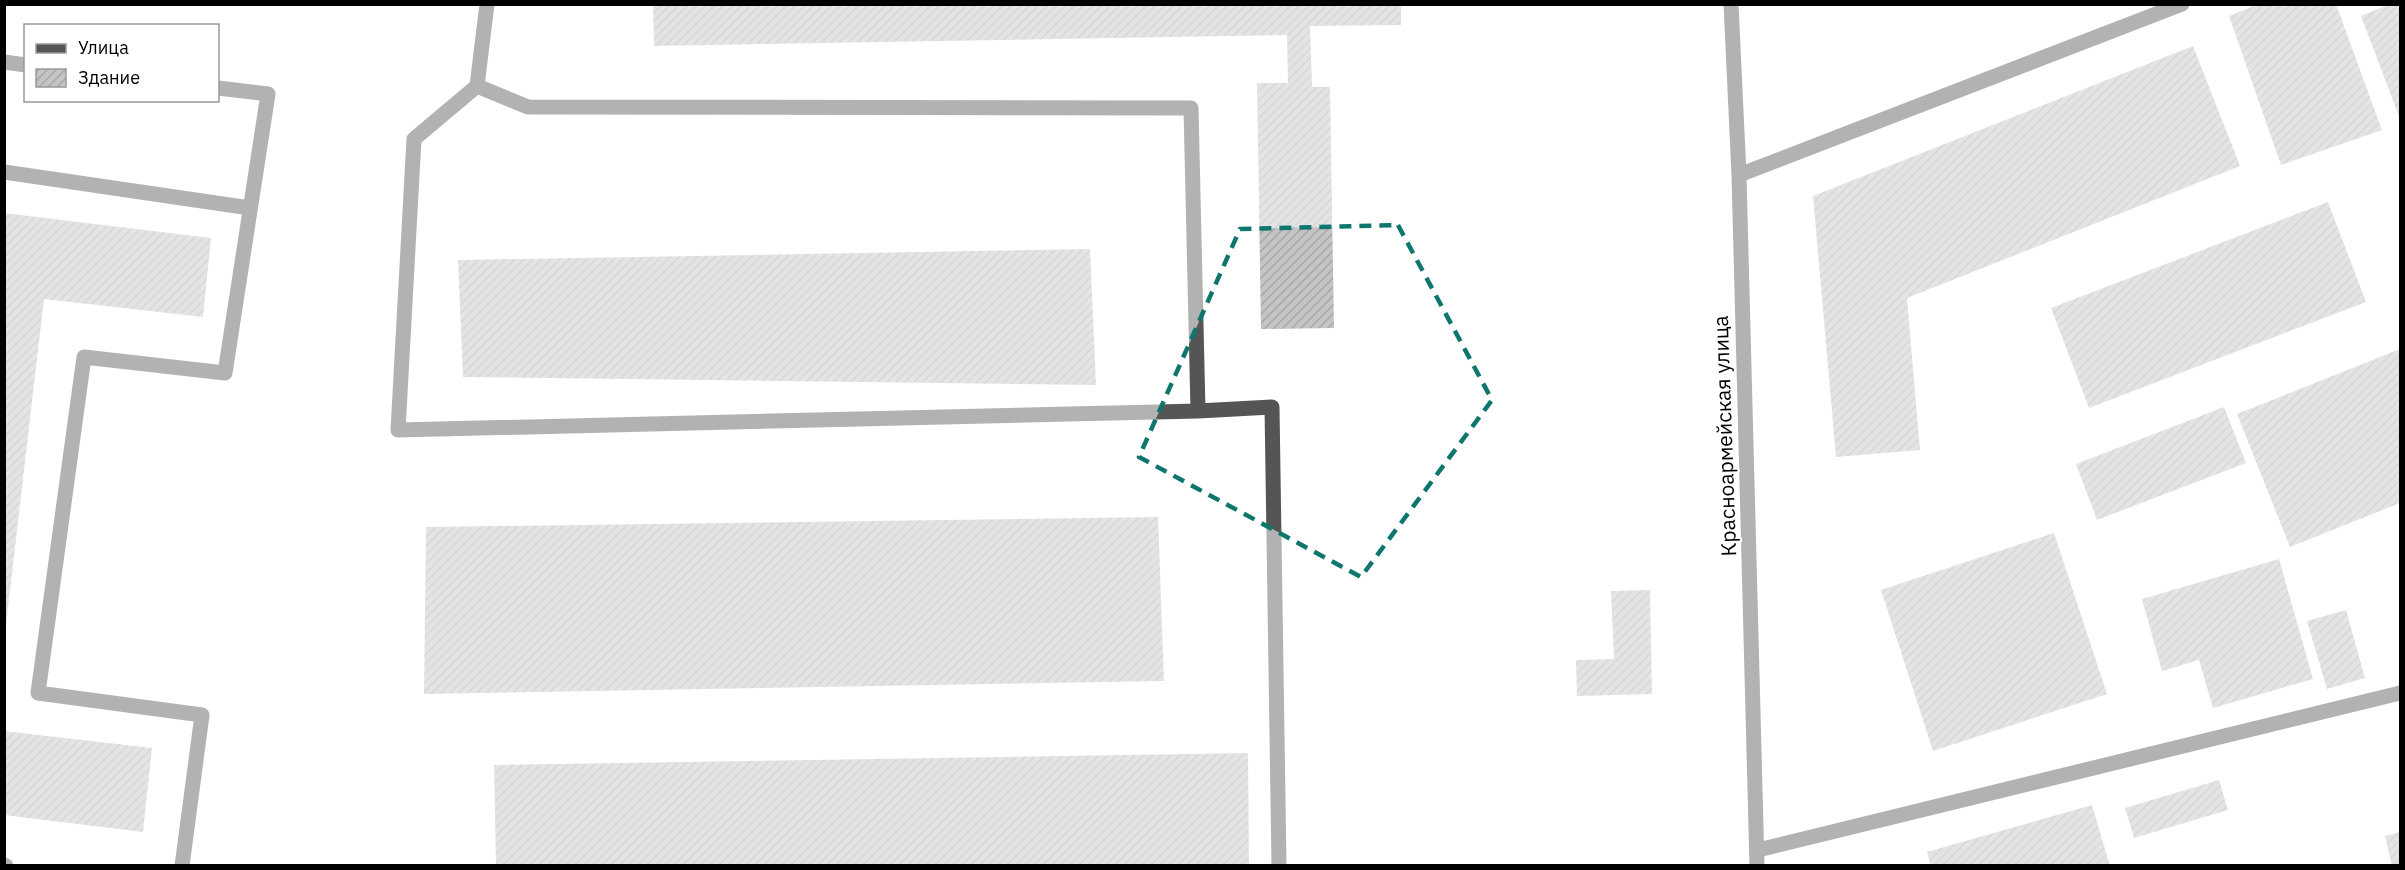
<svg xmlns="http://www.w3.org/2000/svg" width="2405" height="870" viewBox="0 0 2405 870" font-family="'IBM Plex Sans',sans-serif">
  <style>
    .building { fill: url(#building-hatch) }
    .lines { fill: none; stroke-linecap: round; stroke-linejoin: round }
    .minor { stroke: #555; stroke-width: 15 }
    .marked { fill: none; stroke: #0f766e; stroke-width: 4.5; stroke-dasharray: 12 8; stroke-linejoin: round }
    .labels { text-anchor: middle; stroke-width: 4.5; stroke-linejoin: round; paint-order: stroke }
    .street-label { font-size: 21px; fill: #000; stroke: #fff }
  </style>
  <defs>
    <pattern id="building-hatch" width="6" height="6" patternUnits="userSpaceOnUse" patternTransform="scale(1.5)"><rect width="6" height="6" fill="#c4c4c4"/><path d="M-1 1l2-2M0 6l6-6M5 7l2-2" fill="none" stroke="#a7a7a7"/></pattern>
  </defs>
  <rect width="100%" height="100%" fill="#fff"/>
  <path class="building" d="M653,4h748v21l-91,1 2,61h18l4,241 -73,1 -4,-246h31l-1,-48 -633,11z
    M2259,4h77l46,126 -101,35 -52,-149z
    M2390,4h10v115l-39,-103z
    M2193,46l47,120 -333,132 13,152 -84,7 -23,-261z
    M2328,202l38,100 -277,106 -38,-100z
    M4,213l207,25 -8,79 -159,-18 -38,326z
    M1090,249l6,136 -633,-8 -5,-117z
    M2400,349v154l-110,44 -53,-133z
    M2224,407l22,56 -149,57 -21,-56z
    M1158,517l6,164 -740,13 2,-167z
    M2054,533l53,161 -174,57 -52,-161z
    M2279,559l34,120 -100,29 -14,-48 -37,11 -20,-72z
    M1650,590l2,104 -75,2 -1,-36 38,-1 -3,-68z
    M2346,610l19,68 -38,11 -20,-68z
    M4,731l148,17 -9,84 -139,-17z
    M1248,753l1,113h-753l-2,-101z
    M2219,780l9,30 -94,28 -9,-30z
    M2092,805l18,61h-179l-4,-14z
    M2400,832v34h-8l-7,-30z"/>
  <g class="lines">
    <path class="minor" d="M487,4l-10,82 51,21 663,1 7,303
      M1731,4l8,171 18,691
      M4,62l22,3
      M477,86l-63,53 -16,291 800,-19 74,-4 7,459
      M4,172l246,36
      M1739,175l443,-171
      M1758,850l642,-157
      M4,865l2,1
      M182,866l20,-151 -164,-22 46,-336 141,16 43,-279 -50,-6"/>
  </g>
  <path d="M0 0H2405V870H0ZM1398,225l94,175 -131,177 -222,-120 101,-228z" fill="#fff" fill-opacity=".55" fill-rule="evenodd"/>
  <path class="marked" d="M1398,225l94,175 -131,177 -222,-120 101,-228z"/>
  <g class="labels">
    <g class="street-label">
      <text transform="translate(1725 436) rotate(-92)" y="7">Красноармейская улица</text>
    </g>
  </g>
  <rect width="2405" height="870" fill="none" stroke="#000000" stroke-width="12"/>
  <rect x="24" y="24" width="195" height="78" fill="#ffffff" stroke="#999999" stroke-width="1.5"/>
  <rect x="36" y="44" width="30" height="9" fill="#555555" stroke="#999999" stroke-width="1.5"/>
  <text x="78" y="54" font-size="18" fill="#000000">Улица</text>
  <rect x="36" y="69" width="30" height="18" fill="url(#building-hatch)" stroke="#999999" stroke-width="1.5"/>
  <text x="78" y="84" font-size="18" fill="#000000">Здание</text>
</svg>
